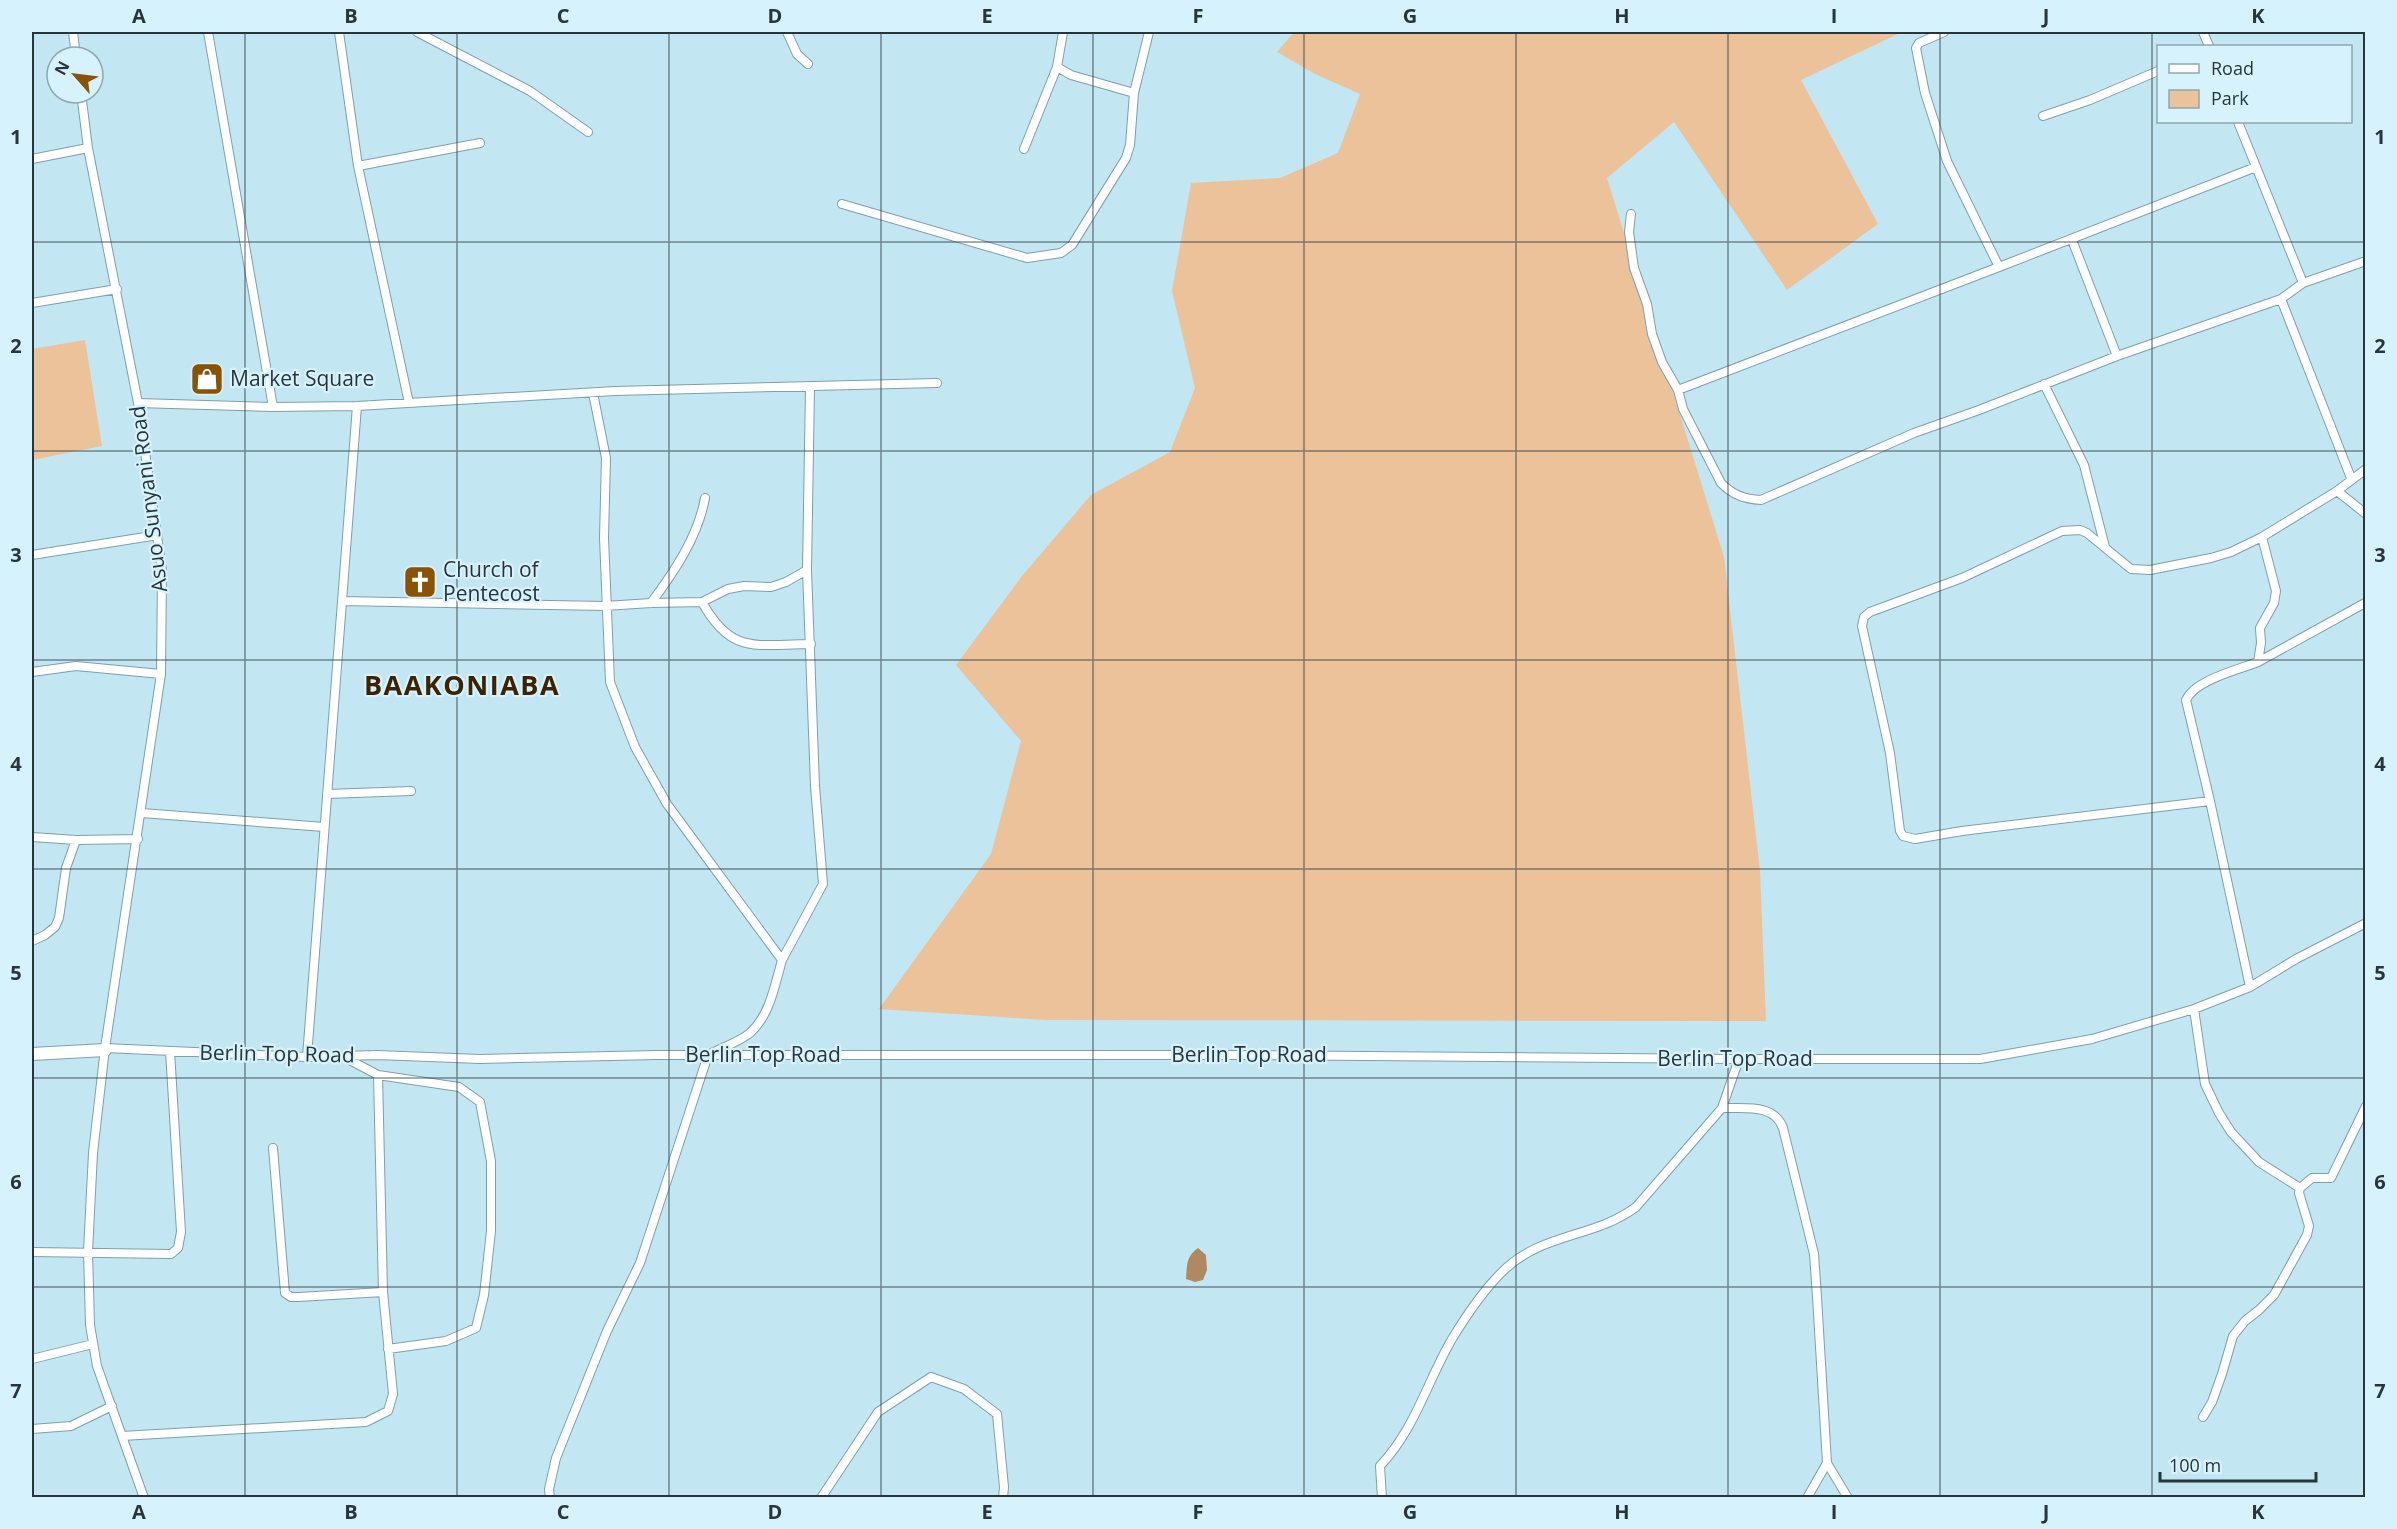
<svg xmlns="http://www.w3.org/2000/svg" width="2397" height="1529" viewBox="0 0 2397 1529" font-family="'Open Sans',sans-serif">
  <style>
    .green { fill: #ebc29a }
    .water { fill: #b18961 }
    .lines { fill: none; stroke-linecap: round; stroke-linejoin: round }
    .street-casing { stroke: #7ea0ac; stroke-width: 10 }
    .secondary-casing { stroke: #7ea0ac; stroke-width: 14 }
    .street { stroke: #fff; stroke-width: 8 }
    .secondary { stroke: #fff; stroke-width: 12 }
    .grid { fill: none; stroke: #28363b; stroke-width: 1.5; stroke-opacity: 0.55 }
    .labels { text-anchor: middle; stroke-width: 4.5; stroke-linejoin: round; paint-order: stroke }
    .poi-label { font-size: 21px; fill: #28363b; stroke: #d6f2fc; text-anchor: start }
    .street-label { font-size: 21px; fill: #28363b; stroke: #d6f2fc }
    .district-label { font-size: 27px; font-weight: bold; letter-spacing: 1.5px; fill: #3d2203; stroke: #d6f2fc }
    .neatline { fill: none; stroke: #28363b; stroke-width: 2 }
    .grid-label { font-size: 20px; text-anchor: middle; font-weight: bold; fill: #28363b }
  </style>
  <rect width="100%" height="100%" fill="#c3e6f3"/>
  <path class="green" d="M1294,32h608l-101,48 77,144 -91,66 -113,-168 -67,56 117,379 36,314 6,150 -720,-1 -167,-11 112,-155 30,-113 -65,-76 66,-89 69,-81 79,-43 25,-64 -23,-97 19,-108 89,-5 58,-25 22,-59 -45,-20 -38,-22z
    M85,340l17,106 -70,14v-111z"/>
  <path class="water" d="M1198,1248l8,7 1,15 -4,10 -8,2 -9,-3c1,-13 0,-23 12,-31z"/>
  <g class="lines">
    <g class="street-casing">
      <path id="street" d="M73,32l3,25
        M208,32l65,375
        M339,32l19,134 51,237
        M417,32l113,59 58,41
        M787,32l10,22 11,10
        M2203,32l6,14
        M81,93l7,55 50,255 24,168 -1,103 -56,374 -12,105 -5,98 2,74 7,41 47,132
        M1134,93l15,-61
        M2043,116l47,-16 68,-29
        M2238,122l65,161 63,-22
        M1024,149l33,-82 6,-35
        M32,159l56,-11
        M358,166l122,-23
        M842,204l185,54 34,-5 11,-8 54,-87 4,-13 4,-52 -63,-18 -14,-8
        M1631,214l-2,18 5,36 13,36 5,30 10,28 16,28 5,19 38,74c12,12 23,16 40,17l153,-67 65,-23 138,-54 164,-57
        M2072,240l45,116
        M1999,267l257,-100
        M2303,283l-22,16 70,179
        M32,303l85,-14
        M2044,384l40,81 21,82
        M1678,390l321,-123 -52,-106 -22,-68 -9,-45 3,-5 25,-11
        M593,393l13,65 -2,80 6,144 25,65 32,57 115,156 41,-76 -8,-98 -8,-216 3,-183
        M138,403l135,4 84,-1 258,-15 322,-8
        M2337,491l29,23
        M32,555l126,-20
        M807,570l-21,12 -15,5 -27,-1 -16,3 -26,13c30,54 54,42 109,42
        M342,601l263,5 46,-3 51,-1
        M651,603c23,-31 47,-66 54,-105
        M2258,662l107,-59
        M32,672l44,-6 85,8
        M327,794l84,-3
        M2210,801l-248,30 -47,8 -12,-3 -3,-5 -10,-78 -28,-127 2,-9 6,-5 92,-34 100,-47 18,-1 7,3 44,36 19,1 61,-12 20,-6 31,-15 75,-46 29,-22
        M142,813l182,14
        M32,837l44,3 62,-1
        M32,941l13,-6 10,-8 4,-9 7,-50 10,-28
        M2250,987l-40,-186 -24,-101c9,-20 51,-30 72,-38l3,-19 -1,-15 14,-25 2,-12 -14,-54
        M2194,1009l11,75 14,29 12,19 28,30 41,26
        M105,1048l202,9 70,-2 103,4 177,-4h576l506,4h241l112,-20 102,-30 56,-22 46,-28 70,-36
        M342,1056l36,19 81,12 21,15 11,59v70l-7,64 -8,33 -30,13 -58,8
        M307,1057l50,-651
        M1722,1108c22,1 52,-5 61,20l31,126 3,43 10,166 -20,35
        M273,1148l12,145 6,4h8l84,-5
        M32,1252l139,2 7,-6 3,-16 -11,-181
        M32,1359l61,-15
        M2203,1417l9,-15 10,-28 11,-38 12,-15 14,-11 15,-15 33,-60 2,-9 -10,-33 1,-5 12,-10h19l35,-72
        M32,1429l39,-3 41,-20
        M122,1436l244,-14 22,-11 5,-17 -10,-102 -5,-217
        M1827,1463l21,35
        M550,1498l-1,-9 7,-31 51,-127 33,-68 68,-208c13,-7 31,-13 42,-22 20,-18 25,-48 32,-73
        M821,1498l57,-86 53,-35 33,12 33,25 7,73 -1,11
        M1382,1498l-2,-32c35,-37 47,-84 72,-127 14,-23 30,-47 49,-66 40,-41 92,-34 135,-66l86,-99 17,-49"/>
    </g>
    <g class="secondary-casing">
      <path id="secondary" d="M32,1054l73,-4"/>
    </g>
    <use href="#street" class="street"/>
    <use href="#secondary" class="secondary"/>
  </g>
  <path class="grid" d="M245,32v1466M457,32v1466M669,32v1466M881,32v1466M1093,32v1466M1304,32v1466M1516,32v1466M1728,32v1466M1940,32v1466M2152,32v1466M32,242h2334M32,451h2334M32,660h2334M32,869h2334M32,1078h2334M32,1287h2334"/>
  <defs>
    <g id="shop-square" transform="scale(1.725)"><rect x="-9" y="-9" width="18" height="18" rx="4" fill="#895204" stroke="#d6f2fc"/><path d="M-5-2.5h2.3a2.7 3.5 0 0 1 5.4 0H5L5.5 6h-11ZM-1.5-2.5h3a1.5 2.3 0 0 0-3 0Z" fill="#fff"/></g>
    <g id="church-square" transform="scale(1.725)"><rect x="-9" y="-9" width="18" height="18" rx="4" fill="#895204" stroke="#d6f2fc"/><path d="M-1.2-6h2.4v3.5h3.3v2.4h-3.3V6h-2.4V-.1h-3.3v-2.4h3.3Z" fill="#fff"/></g>
  </defs>
  <g fill-rule="evenodd">
    <use href="#shop-square" x="207" y="379"/>
    <use href="#church-square" x="420" y="582"/>
  </g>
  <g class="labels">
    <g class="poi-label">
      <text x="230" y="386">Market Square</text>
      <text x="443" y="577">Church of<tspan x="443" dy="24">Pentecost</tspan></text>
    </g>
    <g class="street-label">
      <text transform="translate(149 499) rotate(-97)" y="7">Asuo Sunyani Road</text>
      <text transform="translate(277 1054) rotate(1)" y="7">Berlin Top Road</text>
      <text x="763" y="1062">Berlin Top Road</text>
      <text x="1249" y="1062">Berlin Top Road</text>
      <text x="1735" y="1066">Berlin Top Road</text>
    </g>
    <g class="district-label">
      <text x="462" y="695">BAAKONIABA</text>
    </g>
  </g>
  <rect width="2397" height="1529" fill="none" stroke="#d6f2fc" stroke-width="66"/>
  <rect x="2157" y="45" width="195" height="78" fill="#d6f2fc" stroke="#90a7af" stroke-width="1.5"/>
  <rect x="2169" y="64" width="30" height="9" fill="#ffffff" stroke="#90a7af" stroke-width="1.5"/>
  <text x="2211" y="75" font-size="18" fill="#28363b">Road</text>
  <rect x="2169" y="90" width="30" height="18" fill="#ebc29a" stroke="#90a7af" stroke-width="1.5"/>
  <text x="2211" y="105" font-size="18" fill="#28363b">Park</text>
  <g transform="translate(75 75) rotate(298)"><circle r="28" fill="#d6f2fc" stroke="#90a7af" stroke-width="1.5"/>
  <path d="M0-4.5L10 22L0 15L-10 22Z" fill="#895204"/>
  <text y="-9" font-size="16" font-weight="bold" text-anchor="middle" fill="#28363b">N</text>
  </g>
  <path d="M2160 1472v9h156v-9" fill="none" stroke="#28363b" stroke-width="3"/>
  <text x="2169" y="1472" font-size="18" fill="#28363b" stroke="#d6f2fc" stroke-width="4.5" paint-order="stroke">100 m</text>
  <rect x="33" y="33" width="2331" height="1463" class="neatline"/>
  <g class="grid-label">
    <text x="139" y="23">A</text>
    <text x="351" y="23">B</text>
    <text x="563" y="23">C</text>
    <text x="775" y="23">D</text>
    <text x="987" y="23">E</text>
    <text x="1198" y="23">F</text>
    <text x="1410" y="23">G</text>
    <text x="1622" y="23">H</text>
    <text x="1834" y="23">I</text>
    <text x="2046" y="23">J</text>
    <text x="2258" y="23">K</text>
    <text x="16" y="144">1</text>
    <text x="2380" y="144">1</text>
    <text x="16" y="353">2</text>
    <text x="2380" y="353">2</text>
    <text x="16" y="562">3</text>
    <text x="2380" y="562">3</text>
    <text x="16" y="771">4</text>
    <text x="2380" y="771">4</text>
    <text x="16" y="980">5</text>
    <text x="2380" y="980">5</text>
    <text x="16" y="1189">6</text>
    <text x="2380" y="1189">6</text>
    <text x="16" y="1398">7</text>
    <text x="2380" y="1398">7</text>
    <text x="139" y="1519">A</text>
    <text x="351" y="1519">B</text>
    <text x="563" y="1519">C</text>
    <text x="775" y="1519">D</text>
    <text x="987" y="1519">E</text>
    <text x="1198" y="1519">F</text>
    <text x="1410" y="1519">G</text>
    <text x="1622" y="1519">H</text>
    <text x="1834" y="1519">I</text>
    <text x="2046" y="1519">J</text>
    <text x="2258" y="1519">K</text>
  </g>
</svg>
